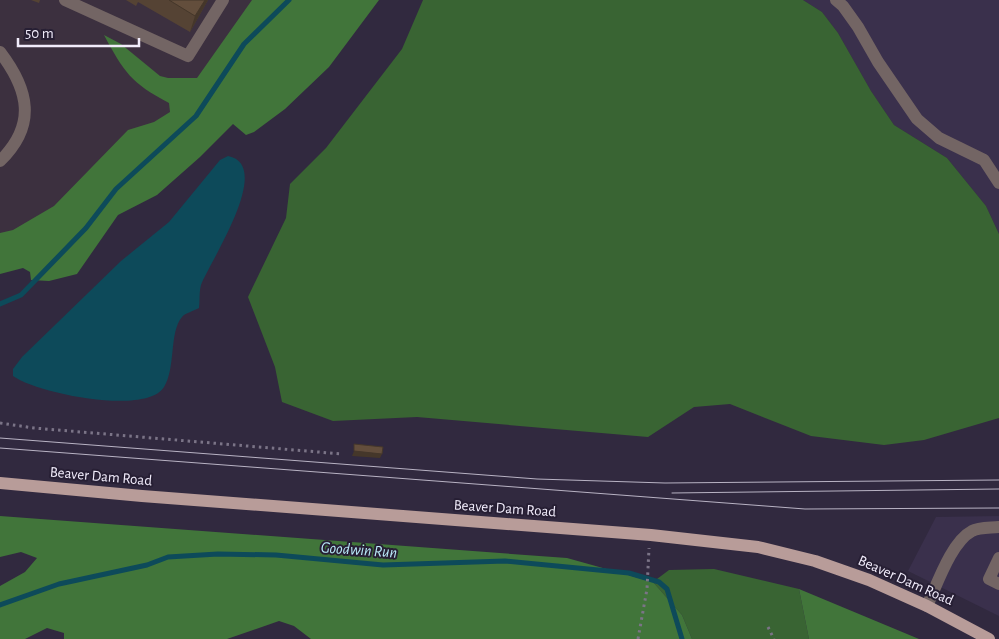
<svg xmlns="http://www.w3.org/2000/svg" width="999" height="639" viewBox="0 0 999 639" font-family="'Alegreya Sans',sans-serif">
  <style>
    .built { fill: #3a304c }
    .industrial { fill: #3c303f }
    .green { fill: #396433 }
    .forest { fill: #41753a }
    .water { fill: #0d4a5a }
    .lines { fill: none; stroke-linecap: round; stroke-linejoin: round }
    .stream { stroke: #0d4a5a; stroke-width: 5 }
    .path { stroke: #7b7487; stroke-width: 3; stroke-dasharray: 2.5 4; stroke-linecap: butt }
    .minor { stroke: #736564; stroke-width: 12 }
    .major { stroke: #b89c99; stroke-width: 12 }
    .tram { stroke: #b9b3c4; stroke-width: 1 }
    .wall { fill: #554334 }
    .shaded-wall { fill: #45372a }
    .building { fill: #634e3c; stroke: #45372a }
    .labels { text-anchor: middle; stroke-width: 4; stroke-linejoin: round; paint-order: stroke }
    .street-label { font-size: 15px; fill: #f1ecfb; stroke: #271f34 }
    .water-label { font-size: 16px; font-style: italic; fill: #b9eaf9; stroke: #271f34 }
  </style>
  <rect width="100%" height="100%" fill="#31293f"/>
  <path class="built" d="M803,0h196v234l-13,-28 -39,-48 -53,-33 -23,-34 -33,-58 -16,-21z
    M999,516v100l-91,-45 28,-54z"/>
  <path class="industrial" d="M0,0h261l-60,104 -153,134 -48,6z"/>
  <path class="green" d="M423,0h380l19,12 16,21 33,58 23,34 53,33 39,48 13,28v184l-75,22 -40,5 -73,-9 -81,-32 -36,3 -46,30 -231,-20 -84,4 -51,-19 -7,-35 -27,-70 38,-79 4,-34 36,-36 76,-99z
    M714,569l85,20 10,50h-117l-10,-24 -29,-33 16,-12z"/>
  <path class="forest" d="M252,0h127l-50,67 -44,42 -31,23 -8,3 -13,-11 -33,33 -43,38 -39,20 -41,59 -28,7 -18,-1 -1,-8 -7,-4 -23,6v-41l13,-3 41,-24 74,-76 26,-8 16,-10 -1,-9c-38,-20 -45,-31 -65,-68l17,9 39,32 8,2h29z
    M0,516l567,42 86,24 29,33 10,24h-381l-17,-13 -15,-5 -52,18h-163v-6l-17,-5 -22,11h-25v-53l25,-14 12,-14 -16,-6 -21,5z
    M799,589l120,50h-110z"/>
  <path class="water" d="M228,156c47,9 -19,107 -27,129 -2,7 -1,16 -2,23 -5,3 -14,5 -17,9 -13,15 -6,51 -18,70 -18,29 -128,6 -151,-11v-7l9,-12 99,-96 48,-39 51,-62z"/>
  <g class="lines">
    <path class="stream" d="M0,304l21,-9 65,-67 30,-39 80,-73 48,-72 45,-44
      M0,605l59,-21 88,-19 21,-8 50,-3 58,1 107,10 122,-4 124,12 30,9 8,7 15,50"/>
    <path class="path" d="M0,423l34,5 308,26
      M768,627l6,12
      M638,639l9,-50 2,-41"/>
    <path class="minor" d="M65,0l123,56 35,-56
      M836,0l7,6 15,21 20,35 39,57 22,19 45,22 15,23
      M0,52c29,38 37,73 0,109
      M999,558l-10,21 10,5
      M927,606c10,-21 24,-64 45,-75 7,-4 19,-3 27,-4"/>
    <path class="major" d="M0,483l142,13 509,39 107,12 57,14 54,19 58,26 62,33"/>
    <path class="tram" d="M0,438l537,41 128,4 334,-3
      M0,448l805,61 194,-1
      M672,493l327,-4"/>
  </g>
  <path class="wall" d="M31,0h9l-1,3z
    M126,0h82l-18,32 -52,-30 -2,4z"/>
  <path class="shaded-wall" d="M205,0h3l-18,32 5,-16z
    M354,451l28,3 -2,4 -28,-2z"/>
  <path class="building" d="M169,0h36l-10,16z
    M354,444l29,3 -1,7 -28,-3z"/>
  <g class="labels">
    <g class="street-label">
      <text transform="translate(101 476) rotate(5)" y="5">Beaver Dam Road</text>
      <text transform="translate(505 508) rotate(4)" y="5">Beaver Dam Road</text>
      <text transform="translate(906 580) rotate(24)" y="5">Beaver Dam Road</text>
    </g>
    <g class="water-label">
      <text transform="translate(359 549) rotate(4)" y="6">Goodwin Run</text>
    </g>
  </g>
  <path d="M18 38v8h121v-8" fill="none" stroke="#f1ecfb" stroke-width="2.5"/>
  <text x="25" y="38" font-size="15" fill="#f1ecfb" stroke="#271f34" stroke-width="4" paint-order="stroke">50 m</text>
</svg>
